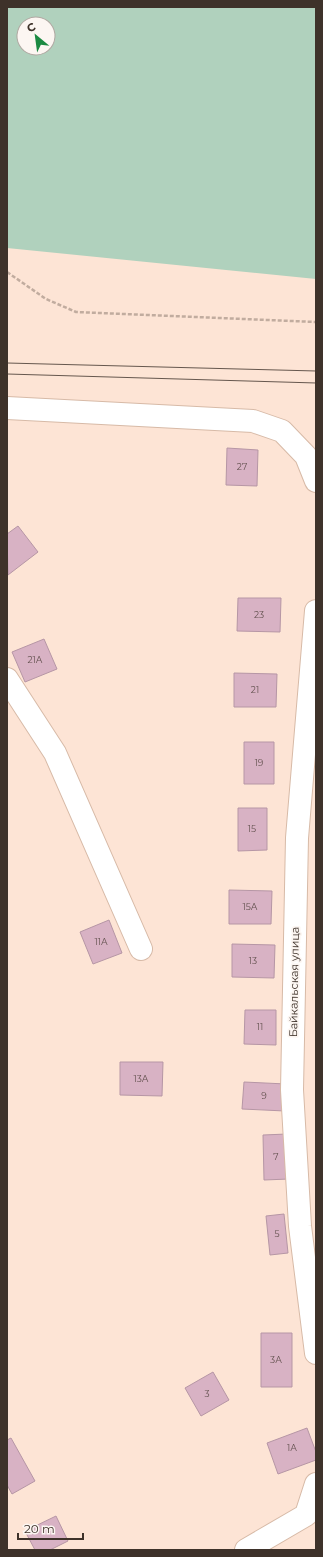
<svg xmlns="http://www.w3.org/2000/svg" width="323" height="1557" viewBox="0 0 323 1557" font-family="Montserrat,sans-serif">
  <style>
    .green { fill: #b0d1bd; fill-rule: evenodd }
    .building { fill: #d8b2c4; stroke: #b696a5 }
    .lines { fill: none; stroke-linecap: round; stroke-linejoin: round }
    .minor-casing { stroke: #d7baa7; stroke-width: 24 }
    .path { stroke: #c1ac9f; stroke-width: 2.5; stroke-dasharray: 4 2; stroke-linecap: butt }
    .minor { stroke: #fff; stroke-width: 22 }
    .tram { stroke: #66574e; stroke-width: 1 }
    .labels { text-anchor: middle; stroke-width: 3.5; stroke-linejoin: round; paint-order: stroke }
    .number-label { font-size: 9px; fill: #645250 }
    .street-label { font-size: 11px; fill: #3e322a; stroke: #fcf6f2 }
  </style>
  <rect width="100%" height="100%" fill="#fde4d5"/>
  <path class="green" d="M7,7h309v272l-309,-31zM24,24h24v24h-24z"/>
  <path class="building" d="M227,448l31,2 -1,36 -31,-1z
    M18,526l20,26 -30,23 -1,-41z
    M238,598h43l-1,34 -43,-1z
    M44,639l13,30 -32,13 -13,-30z
    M234,673l43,1 -1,33h-42z
    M244,742h30v42h-30z
    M238,808h29v42l-29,1z
    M229,890l43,1 -1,33h-42z
    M109,920l13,33 -29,11 -13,-32z
    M232,944l43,1 -1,33 -42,-1z
    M245,1010h31v35l-32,-1z
    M120,1062h43l-1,34 -42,-1z
    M244,1082l42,2 -1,27 -43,-2z
    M287,1134l2,45 -25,1 -1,-45z
    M284,1214l4,39 -18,2 -4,-39z
    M261,1333h31v54h-31z
    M213,1372l16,28 -28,16 -16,-28z
    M307,1428l9,24v8l-38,14 -11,-31z
    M11,1438l24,43 -23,13 -5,-9v-45z
    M56,1516l12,25 -18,9h-15l-10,-19z"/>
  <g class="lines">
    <g class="minor-casing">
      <path id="minor" d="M7,408l246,13 29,10 24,25 10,25
        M316,611l-19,227 -5,252 8,136 16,127
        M7,679l48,74 86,196
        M246,1550l60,-35 10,-31"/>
    </g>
    <path class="path" d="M7,272l39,27 30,13 240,10"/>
    <use href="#minor" class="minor"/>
    <path class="tram" d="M7,363l309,8
      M7,374l309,9"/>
  </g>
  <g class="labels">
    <g class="number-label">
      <text x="242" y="470">27</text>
      <text x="259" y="618">23</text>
      <text x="35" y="663">21А</text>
      <text x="255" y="693">21</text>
      <text x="259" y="766">19</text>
      <text x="252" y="832">15</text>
      <text x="250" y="910">15А</text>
      <text x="101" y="945">11А</text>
      <text x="253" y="964">13</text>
      <text x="260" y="1030">11</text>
      <text x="141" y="1082">13А</text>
      <text x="264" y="1099">9</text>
      <text x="276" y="1160">7</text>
      <text x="277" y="1237">5</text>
      <text x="276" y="1363">3А</text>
      <text x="207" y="1397">3</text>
      <text x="292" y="1451">1А</text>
    </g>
    <g class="street-label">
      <text transform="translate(294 982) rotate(-89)" y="4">Байкальская улица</text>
    </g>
  </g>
  <rect width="323" height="1557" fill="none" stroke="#3e322a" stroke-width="16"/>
  <g transform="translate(36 36) rotate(331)"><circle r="19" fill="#fcf6f2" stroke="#b0a8a2"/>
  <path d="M0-3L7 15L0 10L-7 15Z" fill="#1b8a42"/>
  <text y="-6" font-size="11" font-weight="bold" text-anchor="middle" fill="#3e322a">С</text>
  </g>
  <path d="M18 1533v6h65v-6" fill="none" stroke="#3e322a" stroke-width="2"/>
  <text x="24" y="1533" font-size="12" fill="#3e322a" stroke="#fcf6f2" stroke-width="3" paint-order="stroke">20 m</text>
</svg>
